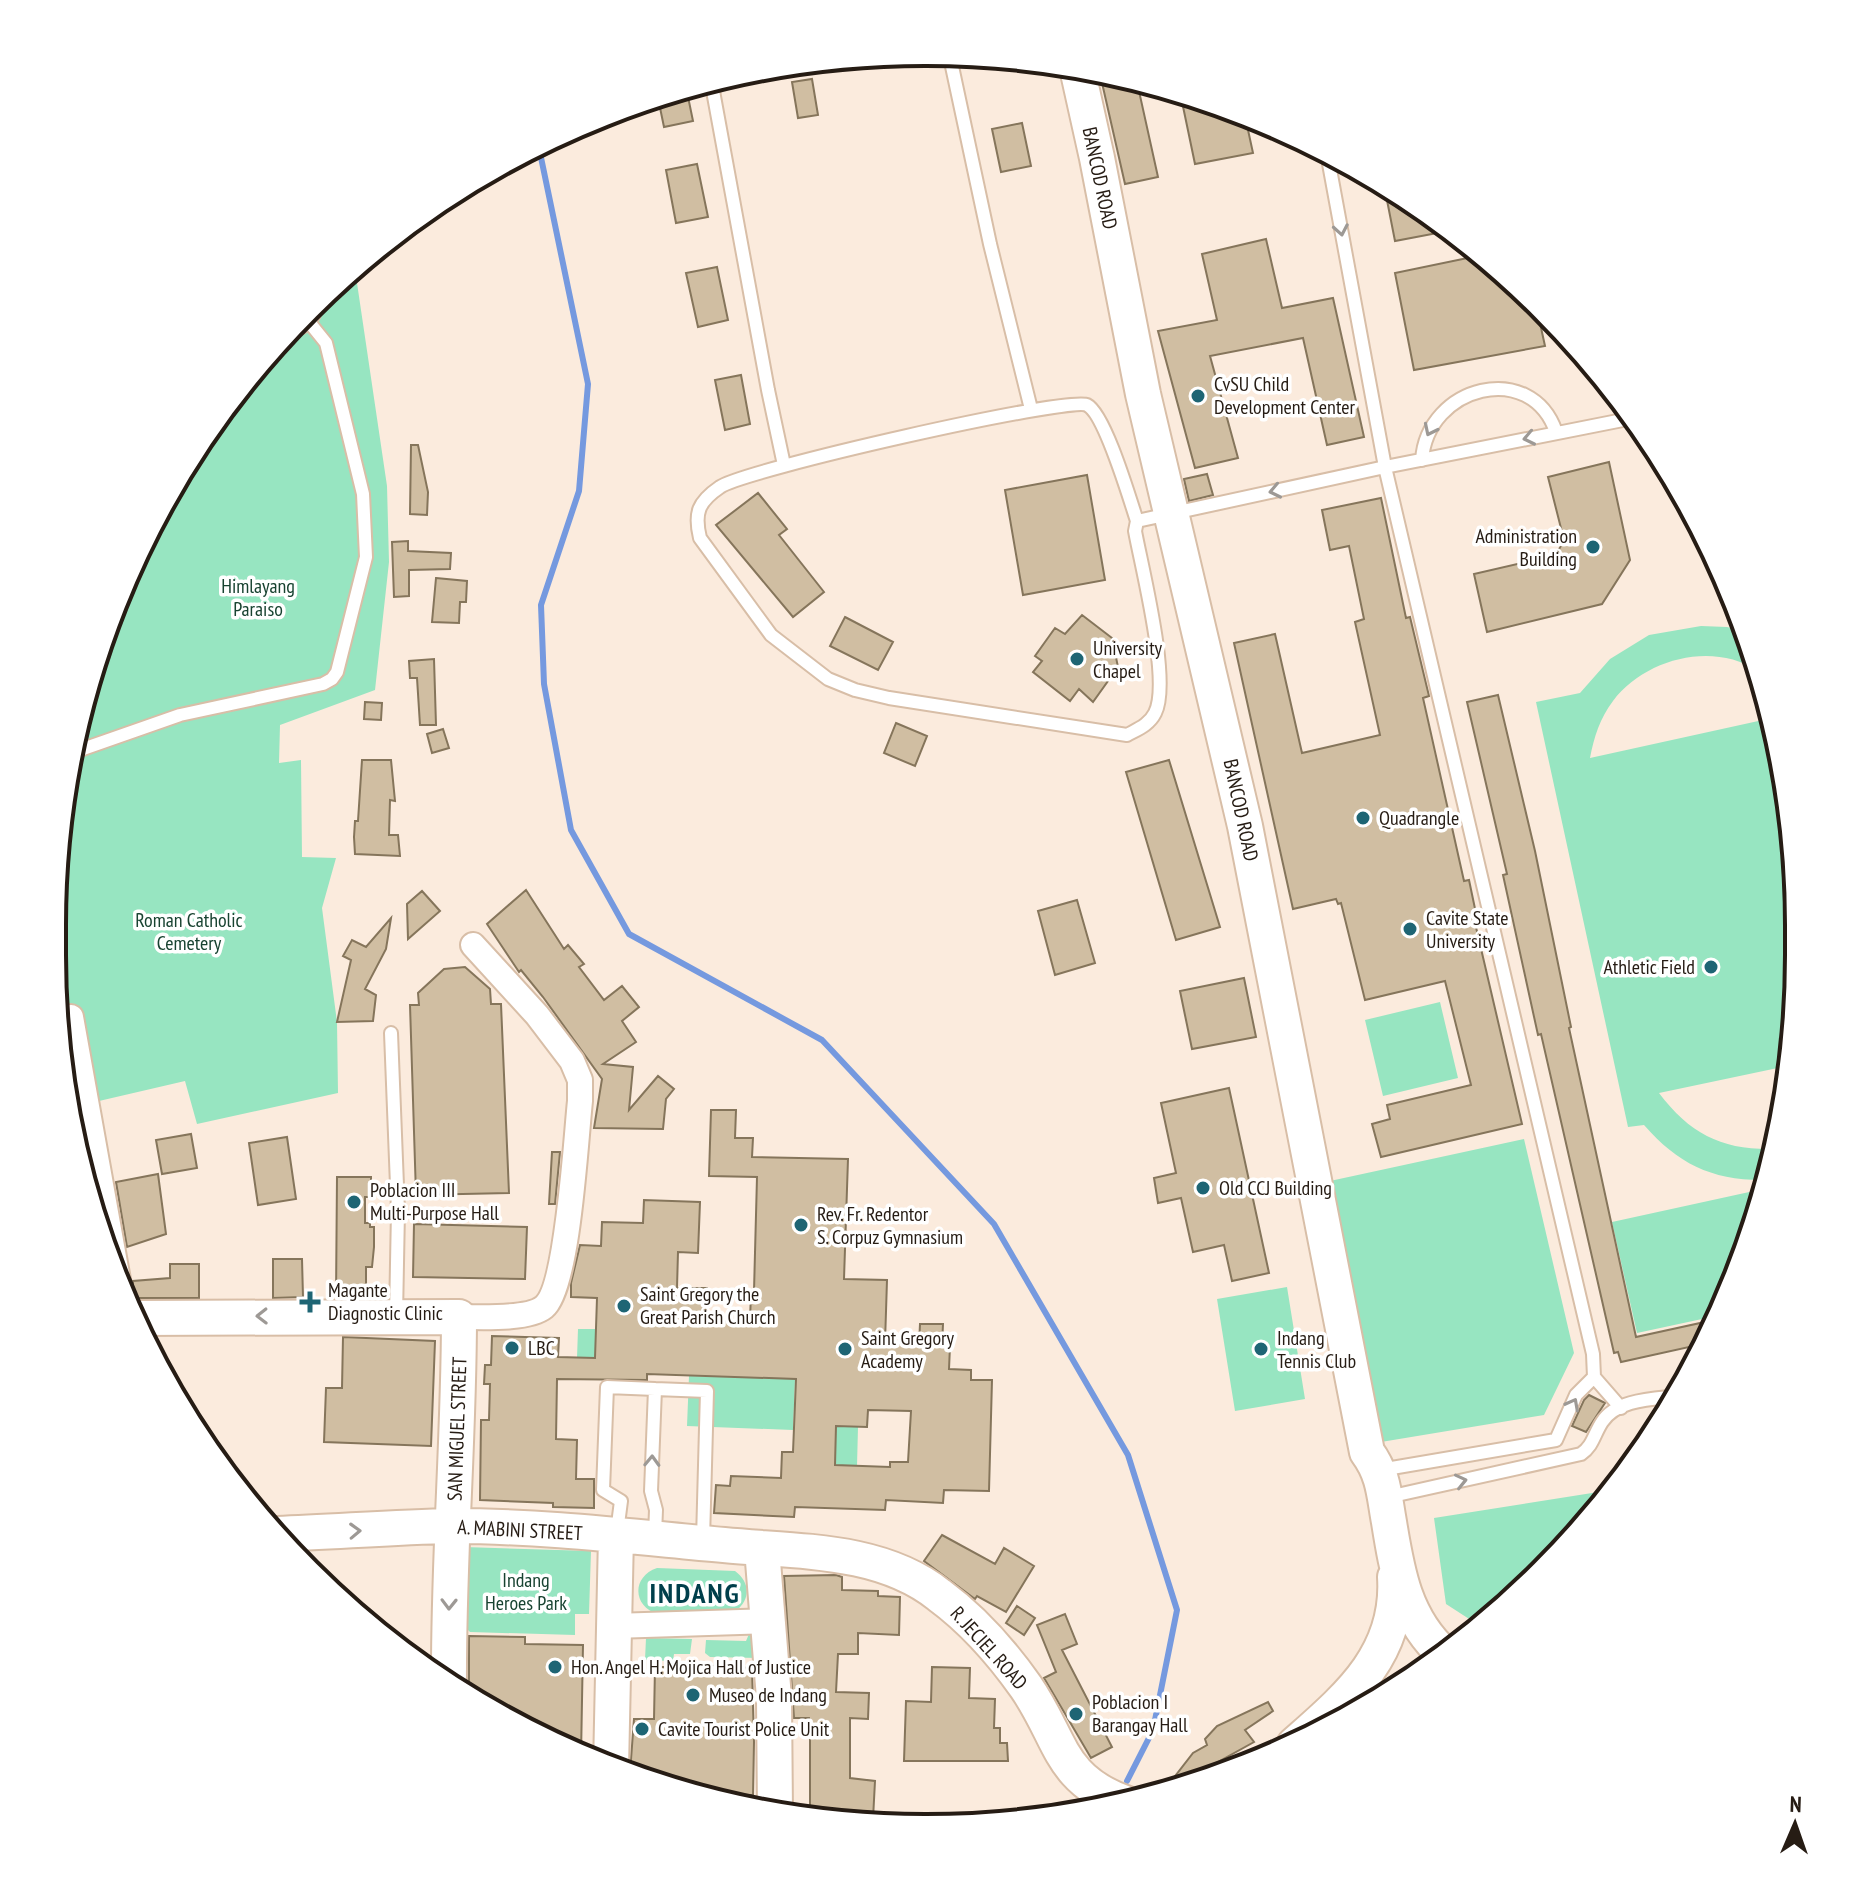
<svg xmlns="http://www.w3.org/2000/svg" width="1851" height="1880" viewBox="0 0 1851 1880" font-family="'PT Sans Narrow',sans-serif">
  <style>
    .green { fill: #97e5c1 }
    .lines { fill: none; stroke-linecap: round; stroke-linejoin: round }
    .stream { stroke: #7599df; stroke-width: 6 }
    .building { fill: #d0bea2; stroke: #85755b; stroke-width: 2; fill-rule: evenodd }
    .lane-casing { stroke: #d8bea7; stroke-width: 16 }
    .street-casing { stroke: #d8bea7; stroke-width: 28 }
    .secondary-casing { stroke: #d8bea7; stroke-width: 38 }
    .lane { stroke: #fff; stroke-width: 12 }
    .street { stroke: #fff; stroke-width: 24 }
    .secondary { stroke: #fff; stroke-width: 34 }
    .oneway { stroke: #9d9995 }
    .poi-dot { fill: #1e6574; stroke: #fff; stroke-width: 3 }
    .labels { text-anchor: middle; stroke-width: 7; stroke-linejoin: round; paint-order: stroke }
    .street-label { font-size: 20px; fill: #261c14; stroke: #fff }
    .poi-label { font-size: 20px; fill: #261c14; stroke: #fff; text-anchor: start }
    .park-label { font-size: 20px; fill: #184331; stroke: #fff }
    .district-label { font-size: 28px; font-weight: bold; letter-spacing: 2px; fill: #003f4b; stroke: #fff }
    .rim { fill: none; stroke: #261c14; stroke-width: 4 }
  </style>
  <rect width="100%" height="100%" fill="#fbebdd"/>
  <path class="green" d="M357,267v16l30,203 2,76 -14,128 -95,35 -1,38 22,-3 1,97 34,1 -14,50 15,114 1,71 -141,31 -12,-43 -86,20 -19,-86 -3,81 -11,3 -14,-145 8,-143 39,-167 70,-156 100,-139z
    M1701,626l26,1 17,4 14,40c-46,-30 -113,-12 -145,30 -13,17 -19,36 -23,57l182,-40 25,151 -5,196 -133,28c31,41 63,57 114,56l-7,31c-53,1 -88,-16 -122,-55l-16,2 -92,-425 44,-9 30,-34 39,-24z
    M1440,1002l18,76 -75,18 -18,-76z
    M1524,1139l50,214 -30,62 -163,27 -51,-261z
    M1763,1189l-10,46 -37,81 -79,17 -25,-111z
    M1287,1287l18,112 -70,12 -18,-112z
    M578,1329h18l-1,29h-18z
    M689,1376l106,3 -2,51 -106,-4z
    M836,1426l22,1 -1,39 -22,-1z
    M1611,1490l-28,40 -103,96 -34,-22 -12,-86z
    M464,1547l127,4 -2,63h-14v21l-105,-3 -8,-8z
    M657,1568l78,3c15,11 16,28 1,40l-78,3c-25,-7 -27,-37 -1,-46z
    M749,1634l10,2v22l-49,-1 -5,-4 1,-13 40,1z
    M646,1638l46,1 -2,15h-16l-1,7 -28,-1z"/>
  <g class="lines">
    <path class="stream" d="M538,143l50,241 -9,107 -38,114 3,79 27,146 58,104 193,106 172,184 134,231 49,155 -24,120 -26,51"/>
  </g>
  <path class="building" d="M1100,74l37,8 21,95 -33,7z
    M812,79l6,36 -20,3 -6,-36z
    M686,87l7,34 -29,6 -6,-29z
    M1180,92l27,7 38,17 8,37 -58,11z
    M1022,123l9,43 -30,6 -9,-43z
    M697,164l11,53 -32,6 -10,-53z
    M1384,185l22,15 42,31 -53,10z
    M1266,239l16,69 51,-10 31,139 -37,8 -24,-107 -93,18 28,102 -43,10 -37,-137 59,-11 -15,-66z
    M1482,255l20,14 26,28 4,18 6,-1 7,32 -131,24 -19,-97z
    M717,267l11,53 -30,7 -12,-54z
    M741,375l9,49 -25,6 -10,-50z
    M411,445h7l10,47 -1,23 -17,-1z
    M1609,462l21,98 -28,44 -115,28 -13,-58 82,-19 8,-15 -16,-63z
    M1207,474l6,21 -24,6 -5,-22z
    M1087,475l18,105 -82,15 -18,-105z
    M758,493l29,36 -8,6 45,57 -31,25 -77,-92z
    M1381,498l25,120 4,-1 19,79 -6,2 41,183 5,-1 9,43h-3l47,201 -141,33 -9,-33 18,-5 -3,-14 84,-20 -26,-104 -80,19 -24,-97 -3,1 -2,-5 -43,10 -59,-266 41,-9 27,119 78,-18 -25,-113 9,-3 -15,-73 -19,4 -8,-40z
    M408,541v10l43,2 -1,16 -41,1v26l-15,1 -2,-55z
    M436,578l31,3 -1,21h-6l-1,21 -27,-1z
    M1082,615l30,23 6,29 -25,35 -14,-13 -9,12 -37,-29 9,-11 -7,-5 20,-28 10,6z
    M845,617l48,25 -15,28 -48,-24z
    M434,659l2,66h-16l-3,-47h-7l-1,-17z
    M1498,695l37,156 36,176 -2,1 67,309 78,-17 -11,24 -82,18 -3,-10 -4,1 -73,-319 -3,1 -35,-160 4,-1 -40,-172z
    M365,702l17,1 -1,17 -17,-1z
    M896,723l31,13 -12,30 -31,-13z
    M443,729l6,19 -17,5 -5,-19z
    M362,760h29l4,41 -5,-1 -1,35h9l2,21 -45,-2 -1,-17 1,-16h3z
    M1169,760l51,167 -44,13 -50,-168z
    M526,890l38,59 4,-4 16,19 -5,3 25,33 18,-14 17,21 -17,14 14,21 -33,22 30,3 -4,43 29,-34 16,13 -8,10 -3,30 -69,-1 8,-49 -59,-82 -22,-27 -2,2 -32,-48z
    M422,891l18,20 -32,28 -1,-35z
    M1077,900l18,63 -40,12 -17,-64z
    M391,918l-5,31 -21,40 11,6 -3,26 -36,1 14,-62 -8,-4 9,-16 14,7z
    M465,967l25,22 1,15h10l8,189 -93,2 -6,-190h9l-1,-12 26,-24z
    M1244,978l12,59 -64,12 -12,-58z
    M1229,1088l40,185 -37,8 -8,-36 -31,7 -12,-54 -23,5 -4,-25 22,-5 -15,-70z
    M711,1110h25l-1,28h18l-1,19 96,2 -4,120 43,1 -2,63 34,2 1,-21h23l-1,22h8l-1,23 22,1v10h21l-3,111 -45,-1 -1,13 -57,-3 -1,10 -90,-3 -1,10 -80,-4 2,-28 14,1 1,-10 50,2 1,-26h11l3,-73 -149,-5v6l-90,-1 -1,60 21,1 -1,39h18v29l-41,-1v-4l-73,-3 1,-80h8l1,-36h-6l1,-19h6l1,-29 67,2 -1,19 37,1 2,-60 -26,-1v-14l9,-38 21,1 1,-24 41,1 1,-23 56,2 -2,51 -20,-1 -1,36h30l-2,32 45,2 1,-31h3l3,-114 -48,-1zM868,1410l43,1 -3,51h-18v5l-55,-2 1,-39 31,1z
    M191,1134l6,34 -35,6 -6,-34z
    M287,1137l9,62 -38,6 -9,-62z
    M552,1152h8l-5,52h-6z
    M158,1174l8,60 -39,13 -11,-65z
    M337,1177h34v20h-6v26h5v4h4v20l-2,20h-6v30h-30z
    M414,1224l113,3 -2,52 -112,-2z
    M273,1259h29l1,38 -30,1z
    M170,1264h29v34h-66v-17l37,-3z
    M343,1337l92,4 -4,105 -107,-4 2,-54h16z
    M1589,1395l16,8 -19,29 -14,-6 12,-26z
    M942,1535l53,29 9,-16 30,18 -28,46 -29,-16 -2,3 -51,-38z
    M836,1575l6,2v13l36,1v5l22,1 -1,38 -41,-2v21h-20l-2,38 33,1 -1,26 -18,-1v60l25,3 -2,38 -63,-4v-92l-1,-5h-15l-10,-142z
    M1017,1606l18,12 -11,17 -18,-12z
    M1065,1614l12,30 -15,6 50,97 -21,11 -47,-80 12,-6 -19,-47z
    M469,1636l56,1v7l58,1 -2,111 -115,-61 3,-10z
    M683,1664l69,4 2,74 -1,53h-2v15l-121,-37 4,-54h20l1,-52h28z
    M932,1667l38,1 -1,30 26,1 -1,29h6v15h7l1,18h-104l2,-60 25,1z
    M1268,1702l5,9 -28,19 9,12 -92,51 31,-40 14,-8 -2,-6 12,-13z"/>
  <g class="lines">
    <g class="lane-casing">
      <path id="lane" d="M950,57l40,187 41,165
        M711,80l57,310 16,75
        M1327,153l58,314 208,887 1,23 27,31
        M290,330c15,-1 24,-10 27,-25
        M1422,460c5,-74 109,-101 134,-28
        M1137,521c-7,-21 -32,-107 -50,-116 -18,-9 -344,65 -367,82 -22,15 -26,26 -20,51l71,97 57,44 27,11 34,8 238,37c11,-6 22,-10 28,-22 16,-31 -13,-144 -20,-182l2,-10 248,-54 248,-49
        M77,738l3,12 100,-35 143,-31 9,-5 5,-7 29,-115 -3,-63 -37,-151 -17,-21
        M391,1033l7,178 -2,105
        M655,1389l52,2 -4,149
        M1380,1470l176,-30 20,-45 18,-18
        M1388,1497l193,-43c12,-8 13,-20 21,-32 15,-23 52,-23 76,-26
        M617,1532l4,-31 -18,-11 4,-103 48,2 -4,102 5,19 -1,25"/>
    </g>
    <g class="street-casing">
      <path id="street" d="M71,1017l49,274
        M459,1317c21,0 69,3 85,-10 24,-20 32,-170 36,-206v-21l-8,-19 -35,-46 -64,-70
        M613,1626l156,-5"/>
    </g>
    <g class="secondary-casing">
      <path id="secondary" d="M1077,68l20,90 46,236 102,432 122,626c17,23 17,43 22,70 8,50 16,98 56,133
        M134,1318l325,-1c0,123 -11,245 -10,368
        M277,1534c58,-2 117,-7 175,-8 91,0 182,11 272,19 72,7 156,3 215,50 34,25 63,58 87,92 36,52 32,92 99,116
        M762,1549l12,149 1,115
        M1294,1745c53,-47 106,-90 101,-168
        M611,1768l5,-233"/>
    </g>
    <use href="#lane" class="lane"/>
    <use href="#street" class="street"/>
    <use href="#secondary" class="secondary"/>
  </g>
  <defs><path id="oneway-chevron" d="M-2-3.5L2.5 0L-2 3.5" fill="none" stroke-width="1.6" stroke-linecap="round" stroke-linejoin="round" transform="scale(2)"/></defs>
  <g class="oneway">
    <use href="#oneway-chevron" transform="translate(1341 230) rotate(80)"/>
    <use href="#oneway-chevron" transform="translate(1430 430) rotate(116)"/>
    <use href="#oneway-chevron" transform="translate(1529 438) rotate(168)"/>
    <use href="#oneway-chevron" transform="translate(1275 491) rotate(168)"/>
    <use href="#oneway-chevron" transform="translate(262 1316) rotate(179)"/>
    <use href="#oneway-chevron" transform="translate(1573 1404) rotate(-62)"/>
    <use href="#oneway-chevron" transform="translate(652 1461) rotate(-88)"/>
    <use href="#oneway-chevron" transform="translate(1461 1481) rotate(-13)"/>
    <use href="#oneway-chevron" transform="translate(355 1531) rotate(-2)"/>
    <use href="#oneway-chevron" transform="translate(449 1604) rotate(91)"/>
  </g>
  <g class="poi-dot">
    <circle cx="1198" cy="396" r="8"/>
    <circle cx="1593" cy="547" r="8"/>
    <circle cx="1077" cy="659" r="8"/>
    <circle cx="1363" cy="818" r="8"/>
    <circle cx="1410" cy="929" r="8"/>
    <circle cx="1711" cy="967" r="8"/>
    <circle cx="1203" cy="1188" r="8"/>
    <circle cx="354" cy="1202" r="8"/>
    <circle cx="801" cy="1225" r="8"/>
    <path d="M306 1290h8v8h8v8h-8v8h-8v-8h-8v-8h8z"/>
    <circle cx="624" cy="1306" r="8"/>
    <circle cx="512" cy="1348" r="8"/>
    <circle cx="845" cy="1349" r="8"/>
    <circle cx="1261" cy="1349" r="8"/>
    <circle cx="555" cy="1667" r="8"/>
    <circle cx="693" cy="1695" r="8"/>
    <circle cx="1076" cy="1714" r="8"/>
    <circle cx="642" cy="1729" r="8"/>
  </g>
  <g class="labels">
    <g class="street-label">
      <text transform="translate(1100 178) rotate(78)" y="7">BANCOD ROAD</text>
      <text transform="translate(1241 810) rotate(78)" y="7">BANCOD ROAD</text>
      <text transform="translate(457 1429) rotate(-88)" y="7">SAN MIGUEL STREET</text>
      <text transform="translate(520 1530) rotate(3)" y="7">A. MABINI STREET</text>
      <text transform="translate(989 1648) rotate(48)" y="7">R. JECIEL ROAD</text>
    </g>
    <g class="poi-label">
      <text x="1214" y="391">CvSU Child<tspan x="1214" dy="23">Development Center</tspan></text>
      <text x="1577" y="543" text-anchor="end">Administration<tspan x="1577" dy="23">Building</tspan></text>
      <text x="1093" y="655">University<tspan x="1093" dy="23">Chapel</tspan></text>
      <text x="1379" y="825">Quadrangle</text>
      <text x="1426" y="925">Cavite State<tspan x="1426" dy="23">University</tspan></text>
      <text x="1695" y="974" text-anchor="end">Athletic Field</text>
      <text x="1219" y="1195">Old CCJ Building</text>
      <text x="370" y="1197">Poblacion III<tspan x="370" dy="23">Multi-Purpose Hall</tspan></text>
      <text x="817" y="1221">Rev. Fr. Redentor<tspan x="817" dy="23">S. Corpuz Gymnasium</tspan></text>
      <text x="328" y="1297">Magante<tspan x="328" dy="23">Diagnostic Clinic</tspan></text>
      <text x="640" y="1301">Saint Gregory the<tspan x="640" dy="23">Great Parish Church</tspan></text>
      <text x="861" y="1345">Saint Gregory<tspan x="861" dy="23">Academy</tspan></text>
      <text x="1277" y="1345">Indang<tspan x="1277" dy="23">Tennis Club</tspan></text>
      <text x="528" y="1355">LBC</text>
      <text x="571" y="1674">Hon. Angel H. Mojica Hall of Justice</text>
      <text x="709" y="1702">Museo de Indang</text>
      <text x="1092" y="1709">Poblacion I<tspan x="1092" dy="23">Barangay Hall</tspan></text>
      <text x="658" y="1736">Cavite Tourist Police Unit</text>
    </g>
    <g class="park-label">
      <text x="258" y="593">Himlayang<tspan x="258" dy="23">Paraiso</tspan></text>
      <text x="189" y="927">Roman Catholic<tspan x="189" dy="23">Cemetery</tspan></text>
      <text x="526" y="1587">Indang<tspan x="526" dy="23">Heroes Park</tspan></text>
    </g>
    <g class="district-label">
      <text x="695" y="1603">INDANG</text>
    </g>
  </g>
  <path d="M0 0H1851V1880H0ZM925 66H926A859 859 0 0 1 1785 925V955A859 859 0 0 1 926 1814H925A859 859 0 0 1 66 955V925A859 859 0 0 1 925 66Z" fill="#fff" fill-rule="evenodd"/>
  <path class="rim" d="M925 66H926A859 859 0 0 1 1785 925V955A859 859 0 0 1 926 1814H925A859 859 0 0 1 66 955V925A859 859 0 0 1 925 66Z"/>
  <g transform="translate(1795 1824) rotate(2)" stroke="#ffffff" stroke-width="6" paint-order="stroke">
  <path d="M0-6L14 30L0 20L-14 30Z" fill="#261c14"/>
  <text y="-12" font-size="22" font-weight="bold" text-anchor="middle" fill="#261c14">N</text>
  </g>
</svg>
